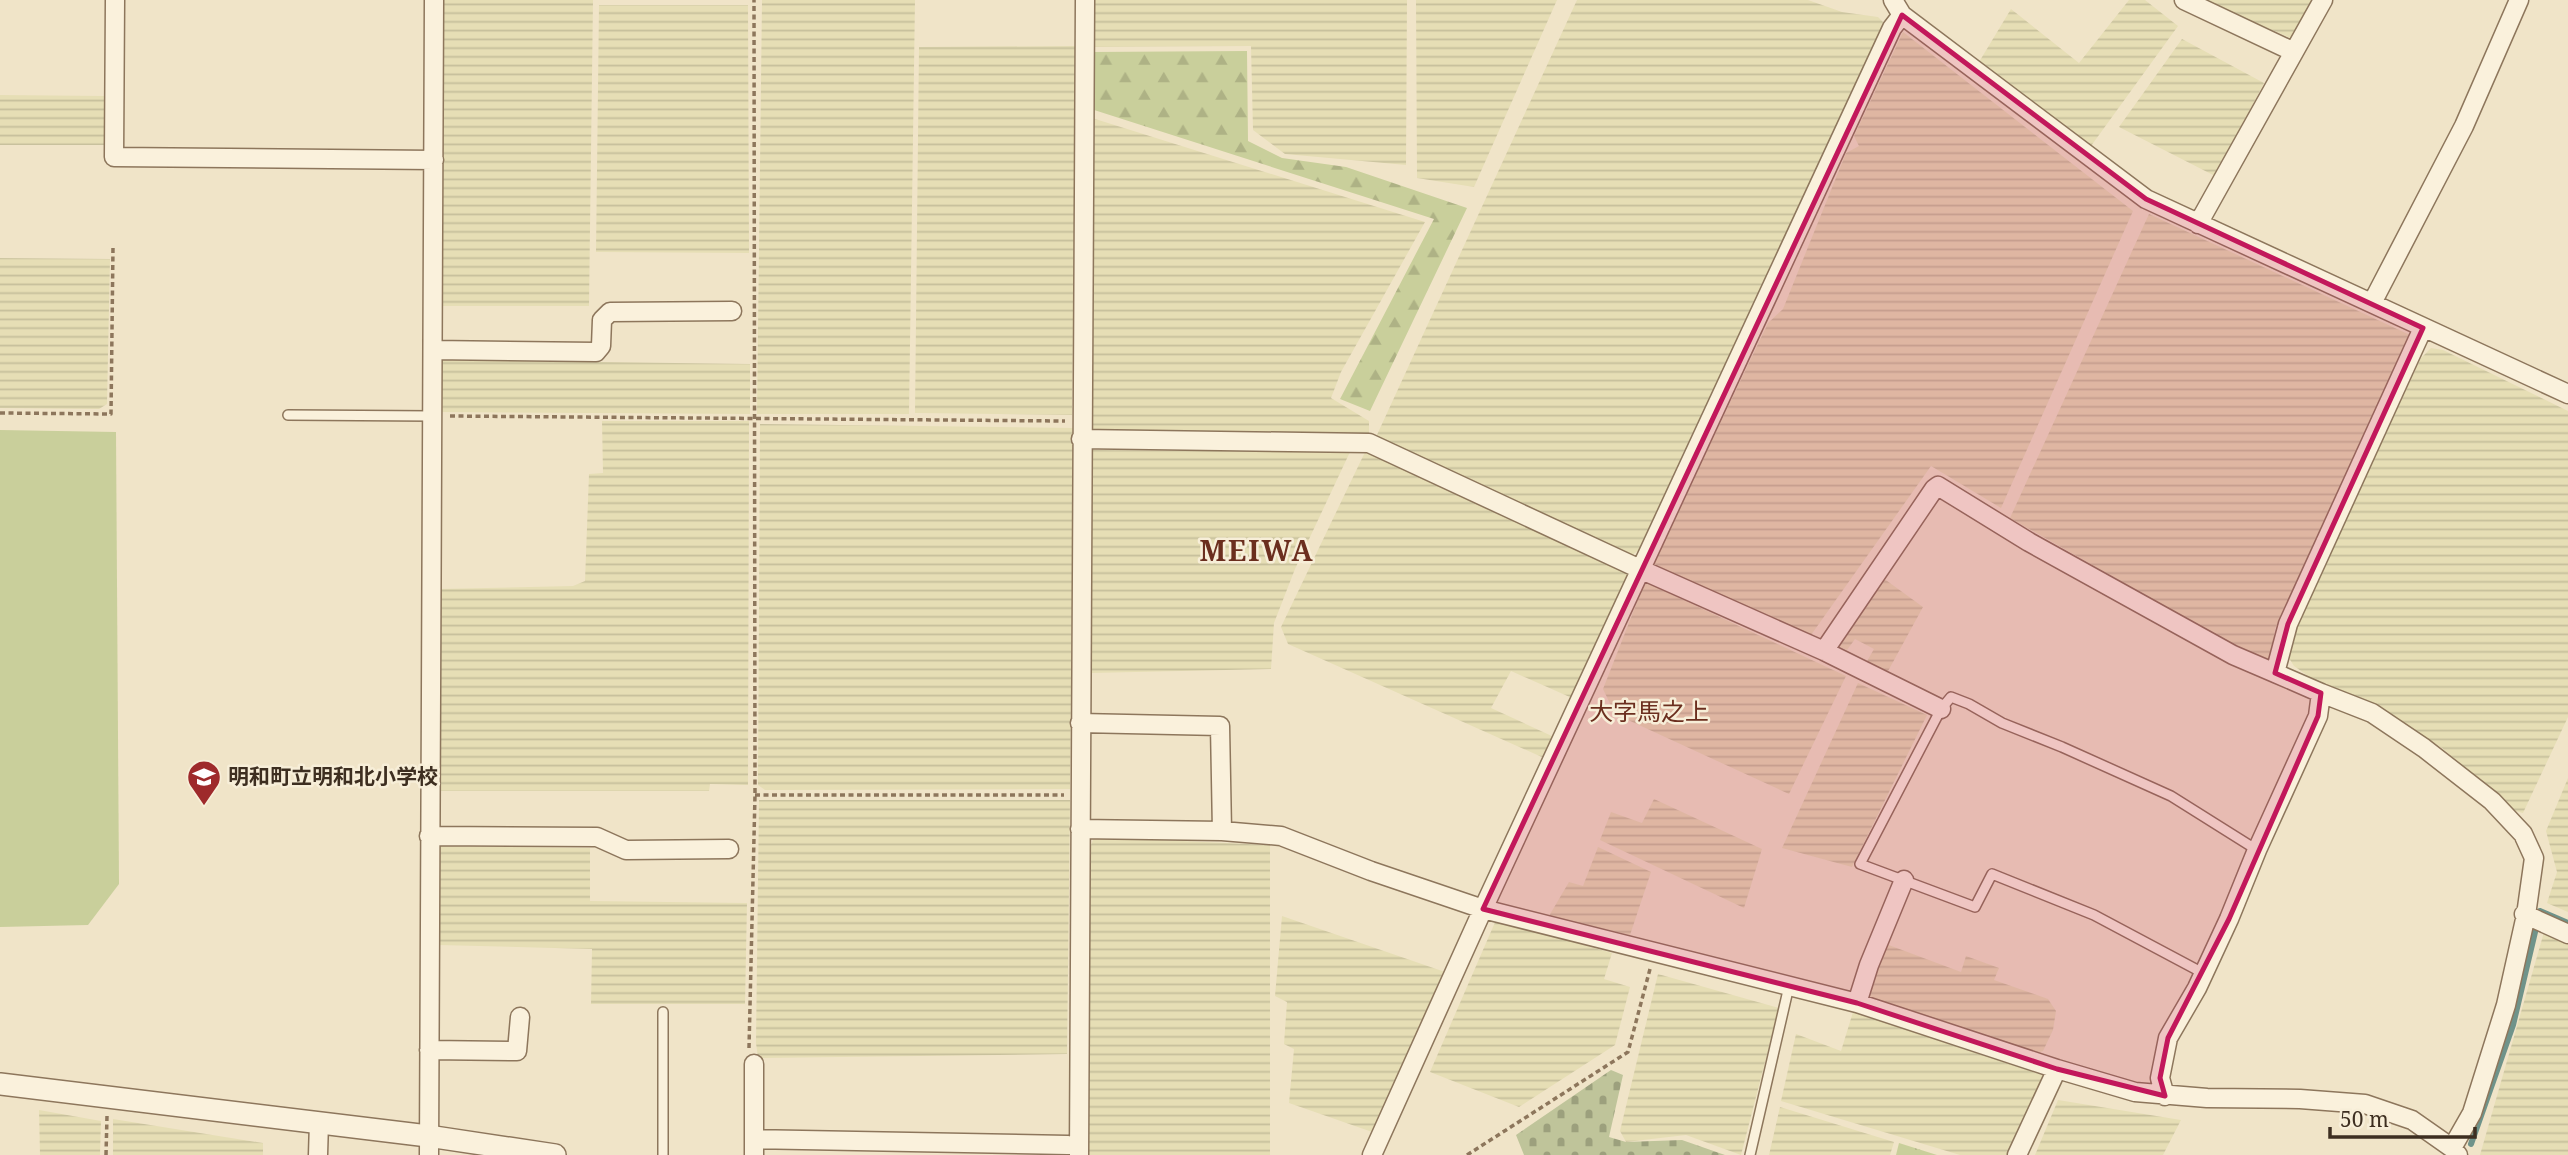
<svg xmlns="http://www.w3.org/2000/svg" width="2568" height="1155" viewBox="0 0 2568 1155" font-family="'Noto Serif','Noto Sans JP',serif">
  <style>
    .farmland { fill: url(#farmland-rules) }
    .grass { fill: #c9cf9b }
    .forest { fill: url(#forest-firs) }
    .cemetery { fill: url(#cemetery-stones) }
    .park { fill: url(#park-tufts) }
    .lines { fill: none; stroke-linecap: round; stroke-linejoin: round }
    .stream { stroke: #6f938a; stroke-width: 6 }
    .service-casing { stroke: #8d765c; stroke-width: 12 }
    .minor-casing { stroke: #8d765c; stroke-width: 21 }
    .tertiary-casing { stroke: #8d765c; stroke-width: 24 }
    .path { stroke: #8d765c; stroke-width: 3.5; stroke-dasharray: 5 3.5; stroke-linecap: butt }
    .service { stroke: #faf1dc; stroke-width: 9 }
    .minor { stroke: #faf1dc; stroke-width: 18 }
    .tertiary { stroke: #faf1dc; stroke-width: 21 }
    .marked { fill: #c2185b; fill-opacity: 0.2; stroke: #c2185b; stroke-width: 5; stroke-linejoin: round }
    .labels { text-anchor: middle; stroke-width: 5; stroke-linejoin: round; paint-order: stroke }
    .poi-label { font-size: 21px; font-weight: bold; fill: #3d2e20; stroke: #f7eed8; text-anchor: start }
    .quarter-label { font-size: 24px; fill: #6b2e1e; stroke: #f7eed8 }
    .district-label { font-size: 28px; font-weight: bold; letter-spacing: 2px; fill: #6b2e1e; stroke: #f7eed8 }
  </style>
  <defs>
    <pattern id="farmland-rules" width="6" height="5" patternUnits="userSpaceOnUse" patternTransform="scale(1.75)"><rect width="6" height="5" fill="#e6deb5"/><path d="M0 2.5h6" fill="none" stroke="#c6bf9b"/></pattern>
    <pattern id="forest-firs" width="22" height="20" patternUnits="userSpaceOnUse" patternTransform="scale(1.75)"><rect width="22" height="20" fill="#c9cf9b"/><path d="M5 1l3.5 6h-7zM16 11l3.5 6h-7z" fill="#aeb285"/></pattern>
    <pattern id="cemetery-stones" width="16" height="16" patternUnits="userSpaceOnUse" patternTransform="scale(1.75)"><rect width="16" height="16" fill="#bfc49a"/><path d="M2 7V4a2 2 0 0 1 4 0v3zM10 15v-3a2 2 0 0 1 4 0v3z" fill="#9ca07d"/></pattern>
    <pattern id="park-tufts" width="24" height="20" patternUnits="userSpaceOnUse" patternTransform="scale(1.75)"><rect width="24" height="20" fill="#c9cf9b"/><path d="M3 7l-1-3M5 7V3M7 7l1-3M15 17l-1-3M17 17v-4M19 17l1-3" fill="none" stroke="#aeb285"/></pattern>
  </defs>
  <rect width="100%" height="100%" fill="#f0e4c8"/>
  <path class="farmland" d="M443,0h150l-4,306h-147z
    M762,0h153l-6,414h-152z
    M1091,0h316l-1,165 -121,-11 -32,-24 -2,-84 -160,1z
    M1416,0h141l-83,187 -57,-9z
    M1577,0h231l34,12 36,5 8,8 -247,525 -7,5 -256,-118z
    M2129,0h16l33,26 -87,120 -112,-84 32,-53 68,54z
    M2202,0h113l-22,39z
    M599,5h149l1,248 -153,-1z
    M1903,32l230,179 -132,297 -70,-42 -120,169 -158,-71 115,-241 15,-14 63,-156 13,-7 -5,-10z
    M2182,39l82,44 -49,93 -96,-49z
    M1076,46l-4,369 -157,-2 4,-366z
    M0,95l106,1 2,49h-108z
    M1092,118l333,104 -84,150 -10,26 38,23v12l-280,-1z
    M2149,214l261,121 -135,294 -5,34 -8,-1 -252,-144z
    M0,258l110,1 -3,145 -8,5 -99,-1z
    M2431,348l12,2 125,61v306l-45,96 -8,-2 -73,-63 -62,-39 -69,-31 -17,-12 -7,-11 5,-22 129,-275z
    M441,360l309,4v50l-312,-2z
    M602,421h147l-1,364 -38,-1 -1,7h-270v-202l134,-3 12,-5 4,-107 14,-1z
    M760,424l314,4 -4,361 -305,1 -7,-5z
    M1093,450l257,2 -55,117 -21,54 -3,46 -180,4 -2,-213z
    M1366,450l264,124 -58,124 -61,-27 -20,37 63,29 -10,21 -256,-114 -7,-17z
    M1883,578l40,29 -36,66 -21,-10 8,-14 -19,-10 -8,11 -10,-4z
    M1645,582l201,94 -57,118 -174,-80 -12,-25z
    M1858,683l69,32 -75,152 -70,-19z
    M2568,778v134l-21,-9 10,-31 -11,-41z
    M1654,799l108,50 -18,59 -144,-68 11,-28 31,11z
    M759,800h311l-3,254 -309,4 -2,-15z
    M1094,837l176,8v310h-181l-1,-302z
    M435,846l155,2v53l157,2 -2,101h-154l1,-55 -154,-4z
    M1598,847l53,25 -21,63 -81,-19 20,-34 14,4z
    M1282,916l166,57 -73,160 -86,-30 5,-54 -10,-5 3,-42 -12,-6z
    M1496,920l116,33 -8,26 26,8 -15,58 -96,62 -89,-35z
    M2544,932l24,12v211h-88z
    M1886,944l75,28 5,-16 33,12 -5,12 54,19 8,12 -3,19 -10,21 -9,3 -169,-55z
    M1658,974l121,34 -38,147 -55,-20 -60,7 -6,-11z
    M1853,1012l192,64 -39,79h-46l-179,-54 15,-67 45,17z
    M2058,1100l123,20 -18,35h-128z
    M1780,1107l114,35 -4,13h-121z
    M39,1110l62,11 -1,34h-60z
    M113,1119l150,24v12h-150z"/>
  <path class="grass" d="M0,430l116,2 3,452 -31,41 -88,2z"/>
  <path class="forest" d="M1247,51l1,90 34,17 64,9 121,41 -97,203 -30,-12 94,-180 -343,-110 -1,-57z"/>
  <path class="cemetery" d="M1611,1070l12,5 -14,62 17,5 56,-2 43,15h-201l-8,-20z"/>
  <path class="park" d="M1899,1143l38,12h-41z"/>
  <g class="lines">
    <path class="stream" d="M2471,1144l42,-119 27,-114 28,12"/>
    <g class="service-casing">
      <path id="service" d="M288,415l144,1
        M2203,973l-109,-58 -102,-41 -17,33 -115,-43 81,-155 10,-12 18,7 33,19 60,24 109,49 86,54
        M663,1155v-143
        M1750,1155l39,-169"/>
    </g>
    <g class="minor-casing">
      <path id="minor" d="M115,0l-1,157 320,3
        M1893,0l9,15 244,184 422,195
        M2184,0l108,51
        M2198,224l125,-224
        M2372,303l92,-177 55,-126
        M433,350l163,2 5,-6 1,-26 8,-8 122,-1
        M1081,439l288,4 273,127 182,81 117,58
        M1824,651l110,-162 4,-3 91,56 204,113 42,18
        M2321,693l51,20 52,35 68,53 31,33 11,24 -8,57 -20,90 -34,108 -20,35
        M1080,723l140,3 2,105
        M1080,829l142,2 59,5 90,35 112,38 374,94 200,66 78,23 72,6 93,1 65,5 47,16 40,28 6,7
        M429,836l168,1 29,13 103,-1
        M2524,914l44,20
        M1857,1003l12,-38 35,-85
        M429,1050l88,1 3,-34
        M754,1064v91
        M2165,1096l-5,-18 8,-40 29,-50 32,-69 28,-69 61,-134 3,-23 -46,-20 13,-49 135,-296
        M755,1139l313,6
        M318,1155l1,-33
        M429,1155l5,-1155
        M1079,1155l6,-1155
        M1372,1155l111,-246 409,-881 10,-13
        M2017,1155l40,-86"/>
    </g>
    <g class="tertiary-casing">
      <path id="tertiary" d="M0,1084l428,52 127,19"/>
    </g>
    <path class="path" d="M0,413l111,1 2,-167
      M450,416l615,5
      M755,795h309
      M749,1048l6,-253 -1,-795
      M106,1155l1,-39
      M1467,1155l161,-103 22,-83"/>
    <use href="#service" class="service"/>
    <use href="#minor" class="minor"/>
    <use href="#tertiary" class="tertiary"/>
  </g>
  <path class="marked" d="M1902,15l244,184 277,129 -135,296 -13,49 46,20 -3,23 -89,203 -61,119 -8,40 5,18 -108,-27 -200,-66 -374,-94z"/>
  <defs>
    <g id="school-pin" transform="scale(1.75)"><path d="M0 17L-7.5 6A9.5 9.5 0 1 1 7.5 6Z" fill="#9e2a2b" stroke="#f7eed8"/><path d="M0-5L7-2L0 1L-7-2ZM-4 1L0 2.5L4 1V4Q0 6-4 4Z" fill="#fff"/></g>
  </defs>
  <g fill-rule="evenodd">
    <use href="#school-pin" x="204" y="777"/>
  </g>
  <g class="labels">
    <g class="poi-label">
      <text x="228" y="784">明和町立明和北小学校</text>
    </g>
    <g class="quarter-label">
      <text x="1649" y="720">大字馬之上</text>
    </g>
    <g class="district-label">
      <text x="1257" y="561">MEIWA</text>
    </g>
  </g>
  <path d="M2330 1127v10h145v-10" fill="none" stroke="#3d2e20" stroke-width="3.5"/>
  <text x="2340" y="1127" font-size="21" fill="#3d2e20" stroke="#f7eed8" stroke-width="5" paint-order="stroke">50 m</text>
</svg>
